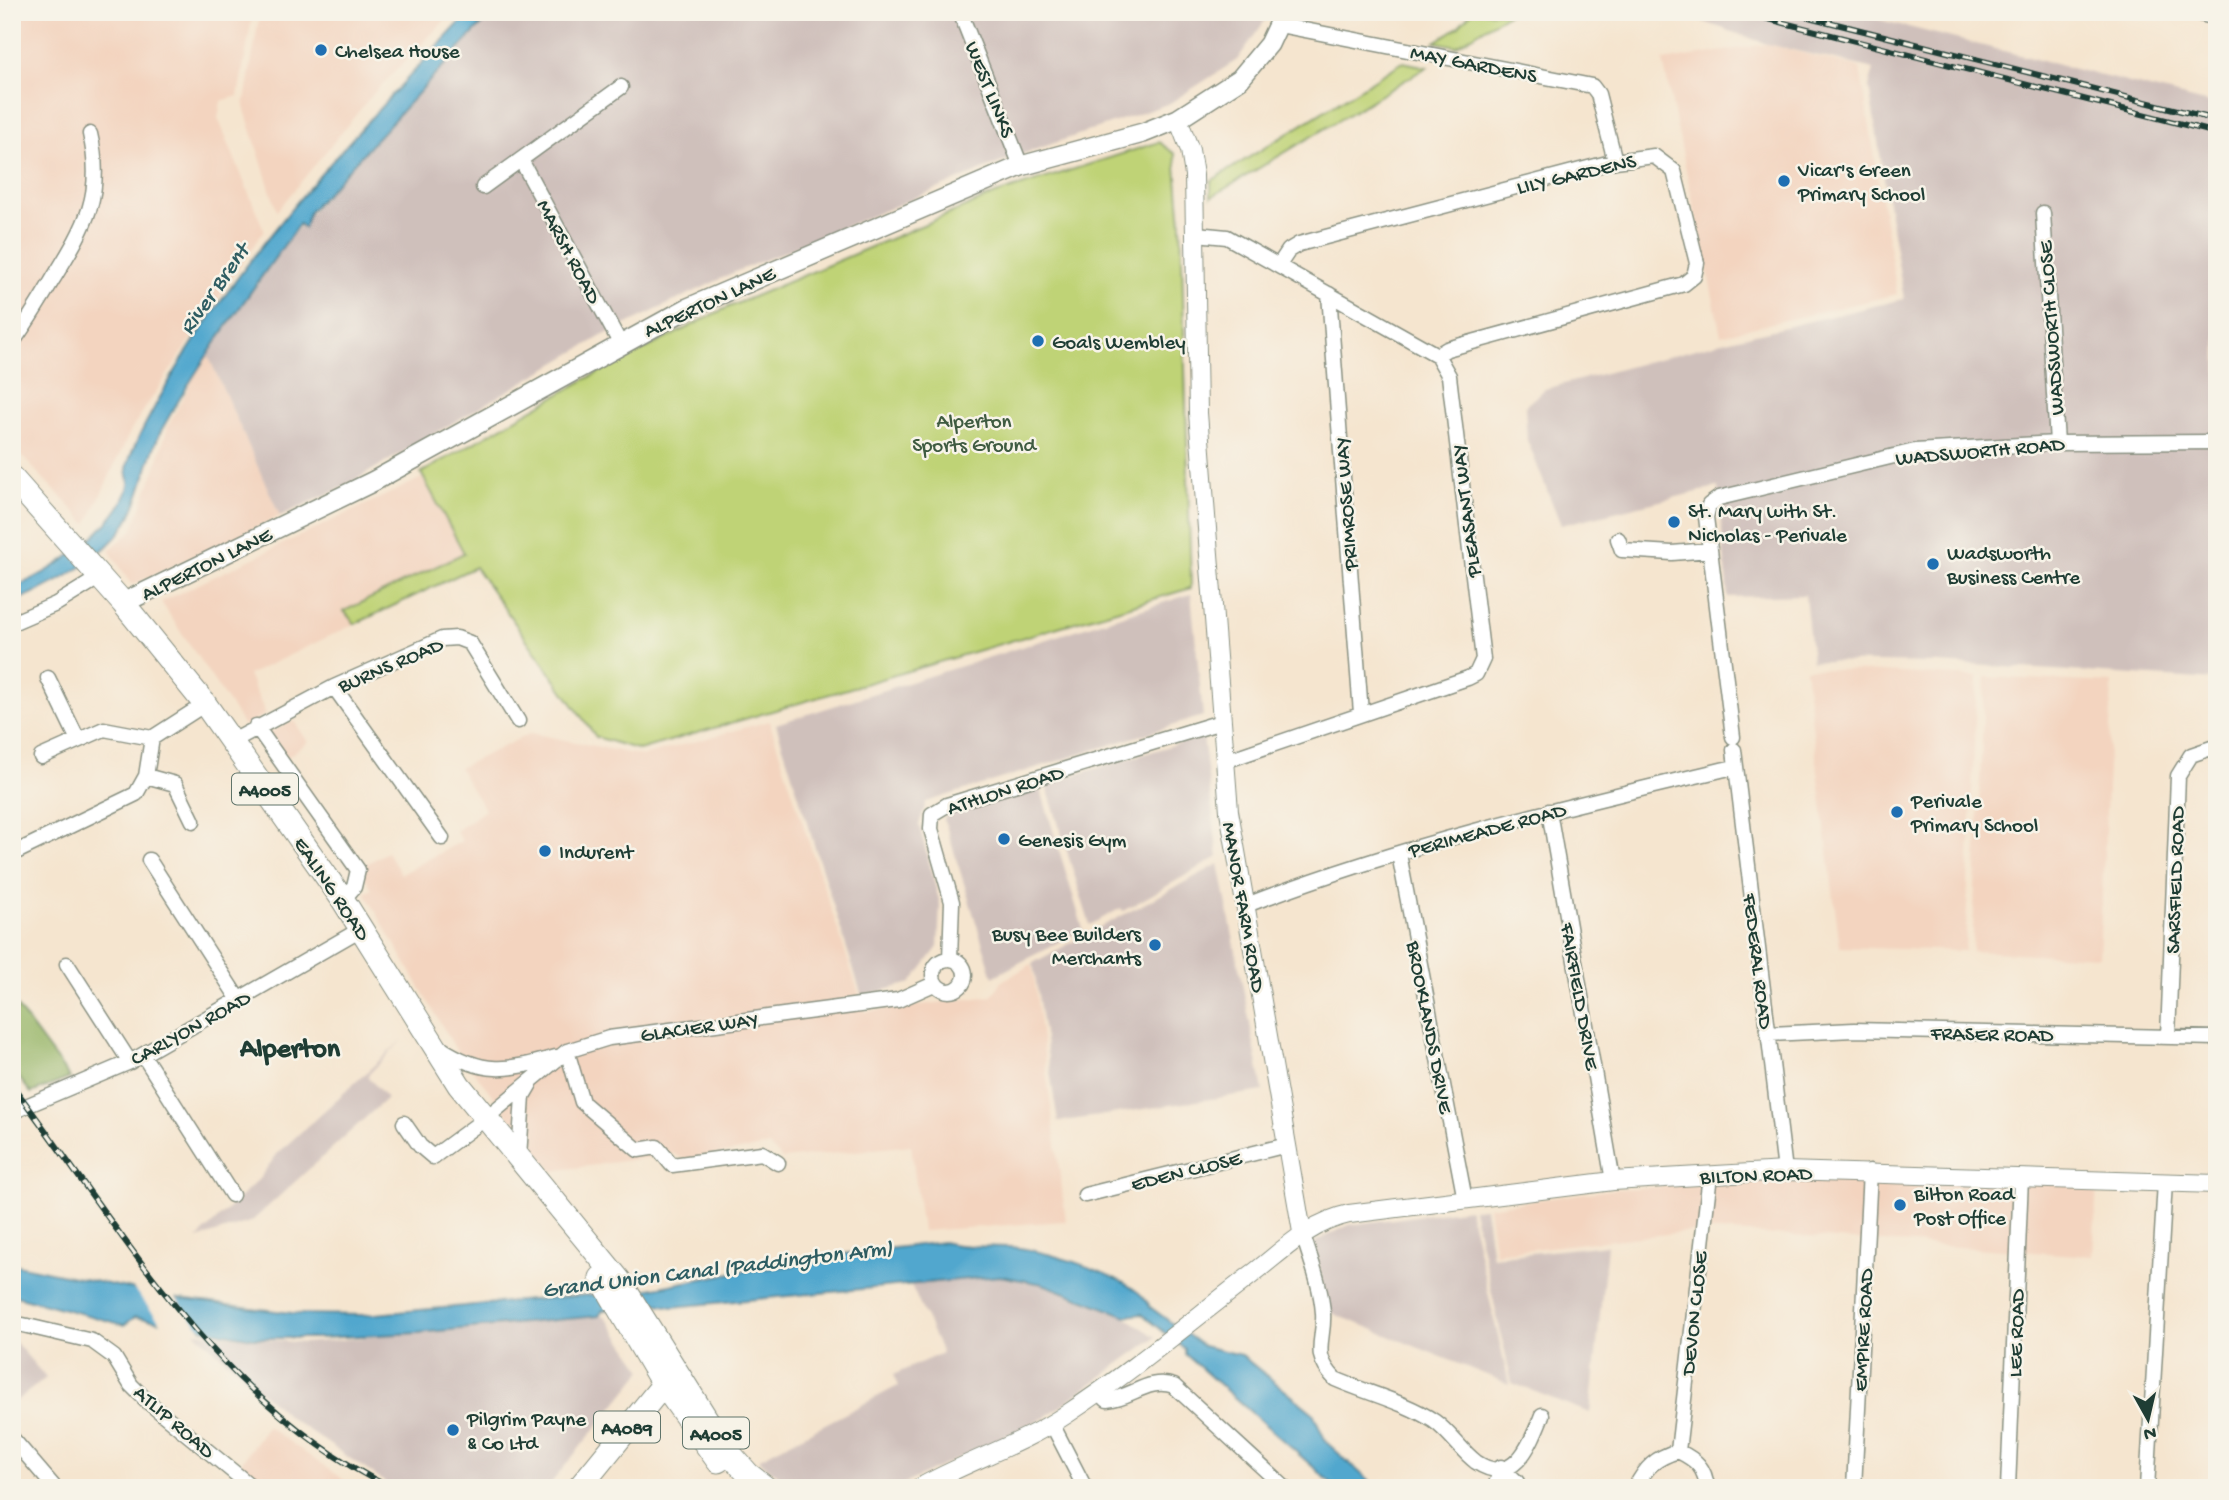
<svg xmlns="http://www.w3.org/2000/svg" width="2229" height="1500" viewBox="0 0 2229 1500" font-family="'Gochi Hand',sans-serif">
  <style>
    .built { fill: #f3d4bf }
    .industrial { fill: #cfc0bb }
    .green { fill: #bfd376; stroke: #6f8855; stroke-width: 2 }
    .forest { fill: #97b567; stroke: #5b794e; stroke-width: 2 }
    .water { fill: #51a7ce; stroke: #387281; stroke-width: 2 }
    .pier { fill: #f5e5cf }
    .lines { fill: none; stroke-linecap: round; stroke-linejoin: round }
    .minor-casing { stroke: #8a9182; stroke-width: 17 }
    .tertiary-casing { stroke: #8a9182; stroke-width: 20 }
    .secondary-casing { stroke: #8a9182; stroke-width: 22 }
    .primary-casing { stroke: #8a9182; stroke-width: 25 }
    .minor { stroke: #fff; stroke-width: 14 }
    .tertiary { stroke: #fff; stroke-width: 18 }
    .secondary { stroke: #fff; stroke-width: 19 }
    .primary { stroke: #fff; stroke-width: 23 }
    .rail-casing { stroke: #1f3d34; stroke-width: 6 }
    .rail { stroke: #f7f3e8; stroke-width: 3.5; stroke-dasharray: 10; stroke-linecap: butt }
    .poi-dot { fill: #1f6fb2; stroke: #f7f3e8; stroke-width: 2.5 }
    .labels { text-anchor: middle; stroke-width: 5; stroke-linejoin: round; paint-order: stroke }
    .shield { fill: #f7f3e8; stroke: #60746a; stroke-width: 2 }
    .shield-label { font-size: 19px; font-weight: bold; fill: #1f3d34 }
    .poi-label { font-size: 21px; fill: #1f3d34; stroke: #f7f3e8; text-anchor: start }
    .street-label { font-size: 21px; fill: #1f3d34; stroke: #f7f3e8 }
    .park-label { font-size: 21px; fill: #3f5b41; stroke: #f7f3e8 }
    .water-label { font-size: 23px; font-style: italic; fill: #2e5d62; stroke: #f7f3e8 }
    .district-label { font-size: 28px; font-weight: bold; fill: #1f3d34; stroke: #f7f3e8 }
  </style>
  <rect width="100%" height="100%" fill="#f7f3e8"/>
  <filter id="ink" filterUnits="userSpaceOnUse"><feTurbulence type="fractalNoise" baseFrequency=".0143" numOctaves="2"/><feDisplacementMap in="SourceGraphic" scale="14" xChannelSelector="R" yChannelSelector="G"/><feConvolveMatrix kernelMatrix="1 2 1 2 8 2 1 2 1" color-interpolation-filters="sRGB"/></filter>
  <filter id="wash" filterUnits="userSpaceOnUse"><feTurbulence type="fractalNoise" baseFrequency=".00686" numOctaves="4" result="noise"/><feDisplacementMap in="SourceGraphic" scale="28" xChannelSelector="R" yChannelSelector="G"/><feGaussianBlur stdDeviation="1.57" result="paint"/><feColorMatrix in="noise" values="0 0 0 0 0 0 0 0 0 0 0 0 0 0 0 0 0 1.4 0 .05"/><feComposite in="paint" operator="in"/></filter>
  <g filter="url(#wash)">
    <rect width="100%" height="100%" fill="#f5e5cf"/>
    <path class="built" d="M12,12h241l-15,84 -17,5 -3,17 46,112 -132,198 -45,96 -75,-78z
      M260,12h193l-81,83 -95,116 -33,-104z
      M1767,44l93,24 37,226 -176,41 -58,-274z
      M207,353l73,163 -148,69 -23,-35 23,-19 24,-64 12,-41z
      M422,478l43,74 -121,59 11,13 -107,51 18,39 -22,12 -83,-124z
      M1805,668l172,9 -12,274 -125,-4z
      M1985,677l127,6 -13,274 -127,-6z
      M294,721l14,21 -22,16 -19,-24z
      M769,721l96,291 127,-16 10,-15 30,-17 34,257 -144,10 -11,-86 -129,14 -13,-13 -86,13 -9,-5 -122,17 -97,-123 -90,-155 7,-4 -12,-21 27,-16 14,22 61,-33 -6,-10 29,-21 -26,-42 72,-35 112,23z
      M1876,1176l221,7 -4,73 -391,-26 -207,23 -7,-46 128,-18z
      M267,1426l88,62h-132z"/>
    <path class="industrial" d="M491,12h780l-34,48 -67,43 -156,54 -279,115 -133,64 -259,151 -63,29 -73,-163 77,-108 98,-117z
      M1676,12h173l368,93v575l-278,-17 -127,-2 -7,-66 -77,2 -10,-110 -157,38 -34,-85 -2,-34 20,-17 173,-46 186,-44 -35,-212 5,-18 -107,-25z
      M1191,594l12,122 -277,86 -7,23 21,79 -2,43 -27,36 -49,13 -86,-272z
      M1203,736l15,121 -95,54 -2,-3 -31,17 -44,-141z
      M1040,787l43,142 -90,48 -49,-158 4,-5z
      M1219,864l44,227 -205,31 -25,-159z
      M403,1039l-36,37 20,22 -135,123 -55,18 62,-60 19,-26z
      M1485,1208l7,49 115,-12 -17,168 -78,-30 -39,-174z
      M1469,1209l40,175 -182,-73 -12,-69 34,-17z
      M994,1274l95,19 67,44 -112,81 -149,70h-102l-35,-29 140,-73 -5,-11 49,-22 -32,-70z
      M605,1316l38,54 -96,118h-149l-12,-5 -97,-66 -94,-85 109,11z
      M12,1338l34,40 -34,26z"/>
    <path class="green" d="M1472,12h39l-55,34 -21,-4 23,-15z
      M1403,62l24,5 -216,130v-16z
      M1159,142l16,12 6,70 10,364 -552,162 -43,-13 -121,-170 -120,57 -11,-13 120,-58 -43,-80 163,-93 138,-70 274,-116z"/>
    <path class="forest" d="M12,1000l58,78 -39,15 -19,-24z"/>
    <path class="water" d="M470,12h23l-184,200 -5,16 -5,-4c-47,67 -97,133 -137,205 -18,34 -19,78 -46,108 -27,29 -67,51 -104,65v-15c36,-10 110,-63 117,-102 1,-5 -2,-11 -2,-16 2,-14 12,-32 18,-44 82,-158 204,-285 325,-413z
      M943,1242c24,7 51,3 76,6 29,4 120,30 131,59l53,39 38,9 72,58 13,29 51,46h-40l-152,-134v-5l-43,-35 -16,2 -83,-32 -43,-8 -327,31 -20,-4 -50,7 -4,6 -181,17 -99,5h-66l-118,-21 -11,8 -112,-30v-31l167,35 121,15 64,1 280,-25 93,-18 93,-11 7,-6z"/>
    <path class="pier" d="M131,1286l42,8 29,37 -38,-5z"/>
  </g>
  <g filter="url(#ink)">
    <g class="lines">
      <g class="minor-casing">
        <path id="minor" d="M960,12l61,154
          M2192,12l25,6
          M1279,25l313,61 6,8 17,67
          M521,160l99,183
          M483,187l138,-100
          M2043,213l14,230
          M1196,234l31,3 210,118 12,21 34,283 -7,15 -8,4 -243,83
          M1279,265l10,-15 10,-6 316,-83 39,-5 20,15 23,92 -3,13 -10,8 -237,65 -10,6
          M1329,294l32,419
          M12,343c15,-20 28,-42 41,-64 31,-51 52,-83 37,-145
          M1618,539l4,11 50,3 38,-3
          M12,623l44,-19 44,-27
          M48,678l29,60
          M334,687l108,151
          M256,726l102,144 -4,17 -11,13
          M1733,737l-27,-220 3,-12 10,-7 196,-47 142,-8 160,-1
          M231,742l103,-55 108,-48 15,-1 13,5 48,78
          M1734,750l51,421
          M41,757l63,-28 48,9
          M146,776l29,8 18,37
          M1549,811l64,370
          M12,854l124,-60 10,-18 6,-38 53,-34
          M1399,854l66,346
          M149,860l90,140
          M1244,906c158,-62 325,-100 490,-139
          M950,959l2,-57 -21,-73 1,-15 15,-9 274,-83
          M933 975a16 16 0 1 1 32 0a16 16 0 1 1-32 0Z
          M67,964l63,98
          M1768,1034l86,-4 363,8
          M2168,1037l10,-261 13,-21 26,-9
          M439,1047c44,29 68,24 117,10
          M567,1051l15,51 56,48 19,-3 15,18 90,-12 16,10
          M143,1055l89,140
          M12,1112l118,-50 231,-133
          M404,1123l16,23 13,11 53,-39 81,-67 42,-13 289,-38 36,-16
          M519,1157l4,-61 7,-12
          M1085,1195l202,-50
          M1302,1232c8,26 19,53 21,81 2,28 -13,40 12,66 32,14 70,23 99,42 16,11 27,30 42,41 39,26 55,-20 66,-47
          M23,1325l69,16 22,16 17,28 17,17 105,86
          M1099,1392l8,8c25,-2 41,-23 67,-14l111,102
          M1052,1424l33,64
          M12,1438l43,50
          M1678,1451l32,-276
          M1495,1488l6,-21 16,15
          M1635,1488c11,-21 20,-30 43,-37 18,9 27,16 29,37
          M1854,1488l16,-317
          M2008,1488l13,-310
          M2147,1488l18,-306"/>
      </g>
      <g class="tertiary-casing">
        <path id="tertiary" d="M1178,119l12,31 4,25 4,238 31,398 73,421
          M919,1488c48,-27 102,-43 148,-74 64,-42 123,-92 184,-139 32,-24 57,-52 98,-61l264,-33 172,-10 432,13"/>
      </g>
      <g class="secondary-casing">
        <path id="secondary" d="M123,603l251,-122 314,-173 333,-142 122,-33 35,-14 62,-40 29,-35 15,-32"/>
      </g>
      <g class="primary-casing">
        <path id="primary" d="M12,478l111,125 82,101 138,196 116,185 160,195 105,167 24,27 18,14
          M601,1278l62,106 55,77
          M579,1488l93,-114"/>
      </g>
      <use href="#minor" class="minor"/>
      <use href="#tertiary" class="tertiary"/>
      <use href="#secondary" class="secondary"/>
      <use href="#primary" class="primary"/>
      <g class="rail-casing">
        <path id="rail" d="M1741,12l476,121
          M1789,12l428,108
          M12,1085c112,148 207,319 379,403"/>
      </g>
      <use href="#rail" class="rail"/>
    </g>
  </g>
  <g class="poi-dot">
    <circle cx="321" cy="50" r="7"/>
    <circle cx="1784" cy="181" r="7"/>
    <circle cx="1038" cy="341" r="7"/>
    <circle cx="1674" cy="522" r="7"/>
    <circle cx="1933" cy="564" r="7"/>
    <circle cx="1897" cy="812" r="7"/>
    <circle cx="1004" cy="839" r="7"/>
    <circle cx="545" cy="851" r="7"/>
    <circle cx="1155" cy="945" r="7"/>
    <circle cx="1900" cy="1205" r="7"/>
    <circle cx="453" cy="1430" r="7"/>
  </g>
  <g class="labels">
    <g class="shield">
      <rect x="232" y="773.5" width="66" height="31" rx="5"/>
      <rect x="594" y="1411.5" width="66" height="31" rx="5"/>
      <rect x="683" y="1417.5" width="66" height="31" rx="5"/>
    </g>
    <g class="shield-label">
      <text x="265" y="796">A4005</text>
      <text x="627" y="1434">A4089</text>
      <text x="716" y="1440">A4005</text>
    </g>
    <g class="poi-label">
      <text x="335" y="57">Chelsea House</text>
      <text x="1798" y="176">Vicar's Green<tspan x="1798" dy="24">Primary School</tspan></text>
      <text x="1052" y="348">Goals Wembley</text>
      <text x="1688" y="517">St. Mary with St.<tspan x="1688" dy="24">Nicholas - Perivale</tspan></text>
      <text x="1947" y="559">Wadsworth<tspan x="1947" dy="24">Business Centre</tspan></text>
      <text x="1911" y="807">Perivale<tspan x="1911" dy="24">Primary School</tspan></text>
      <text x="1018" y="846">Genesis Gym</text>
      <text x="559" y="858">Indurent</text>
      <text x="1141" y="940" text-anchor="end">Busy Bee Builders<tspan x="1141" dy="24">Merchants</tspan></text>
      <text x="1914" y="1200">Bilton Road<tspan x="1914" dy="24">Post Office</tspan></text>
      <text x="467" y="1425">Pilgrim Payne<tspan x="467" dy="24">&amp; Co Ltd</tspan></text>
    </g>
    <g class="street-label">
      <text transform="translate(1474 63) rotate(11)" y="7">MAY GARDENS</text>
      <text transform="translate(991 89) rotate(68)" y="7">WEST LINKS</text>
      <text transform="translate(1576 173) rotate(-13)" y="7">LILY GARDENS</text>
      <text transform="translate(570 251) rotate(62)" y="7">MARSH ROAD</text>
      <text transform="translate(709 301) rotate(-25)" y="7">ALPERTON LANE</text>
      <text transform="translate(2050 328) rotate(-94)" y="7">WADSWORTH CLOSE</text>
      <text transform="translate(1980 450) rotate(-5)" y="7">WADSWORTH ROAD</text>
      <text transform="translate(1345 504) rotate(-94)" y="7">PRIMROSE WAY</text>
      <text transform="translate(1465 511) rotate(-97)" y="7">PLEASANT WAY</text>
      <text transform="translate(206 563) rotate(-26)" y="7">ALPERTON LANE</text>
      <text transform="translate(390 664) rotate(-23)" y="7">BURNS ROAD</text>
      <text transform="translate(1005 789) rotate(-18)" y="7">ATHLON ROAD</text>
      <text transform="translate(1487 829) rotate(-15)" y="7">PERIMEADE ROAD</text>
      <text transform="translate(2174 880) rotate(-88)" y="7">SARSFIELD ROAD</text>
      <text transform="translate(333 888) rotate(56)" y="7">EALING ROAD</text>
      <text transform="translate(1245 907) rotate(80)" y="7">MANOR FARM ROAD</text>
      <text transform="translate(1759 961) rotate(83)" y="7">FEDERAL ROAD</text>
      <text transform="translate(1581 996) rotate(80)" y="7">FAIRFIELD DRIVE</text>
      <text transform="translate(699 1026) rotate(-8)" y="7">GLACIER WAY</text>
      <text transform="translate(190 1027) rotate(-29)" y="7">CARLYON ROAD</text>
      <text transform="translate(1431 1027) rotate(79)" y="7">BROOKLANDS DRIVE</text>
      <text transform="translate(1992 1033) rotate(1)" y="7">FRASER ROAD</text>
      <text transform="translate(1186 1170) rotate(-14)" y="7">EDEN CLOSE</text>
      <text transform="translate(1756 1174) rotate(-2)" y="7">BILTON ROAD</text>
      <text transform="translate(1693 1313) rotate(-84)" y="7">DEVON CLOSE</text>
      <text transform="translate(1862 1330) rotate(-87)" y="7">EMPIRE ROAD</text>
      <text transform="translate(2015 1333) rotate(-88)" y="7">LEE ROAD</text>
      <text transform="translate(175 1421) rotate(41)" y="7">ATLIP ROAD</text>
    </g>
    <g class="park-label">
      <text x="974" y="427">Alperton<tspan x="974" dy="24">Sports Ground</tspan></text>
    </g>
    <g class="water-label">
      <text transform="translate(213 288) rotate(-55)" y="8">River Brent</text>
      <text transform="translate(717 1267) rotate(-7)" y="8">Grand Union Canal (Paddington Arm)</text>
    </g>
    <g class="district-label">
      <text x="290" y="1056">Alperton</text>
    </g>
  </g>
  <rect width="2229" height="1500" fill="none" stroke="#f7f3e8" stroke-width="42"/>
  <g transform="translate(2148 1419) rotate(172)" stroke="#f7f3e8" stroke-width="5" paint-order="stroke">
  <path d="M0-5L12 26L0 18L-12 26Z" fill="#1f3d34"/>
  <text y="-10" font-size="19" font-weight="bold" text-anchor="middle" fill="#1f3d34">N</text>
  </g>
</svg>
